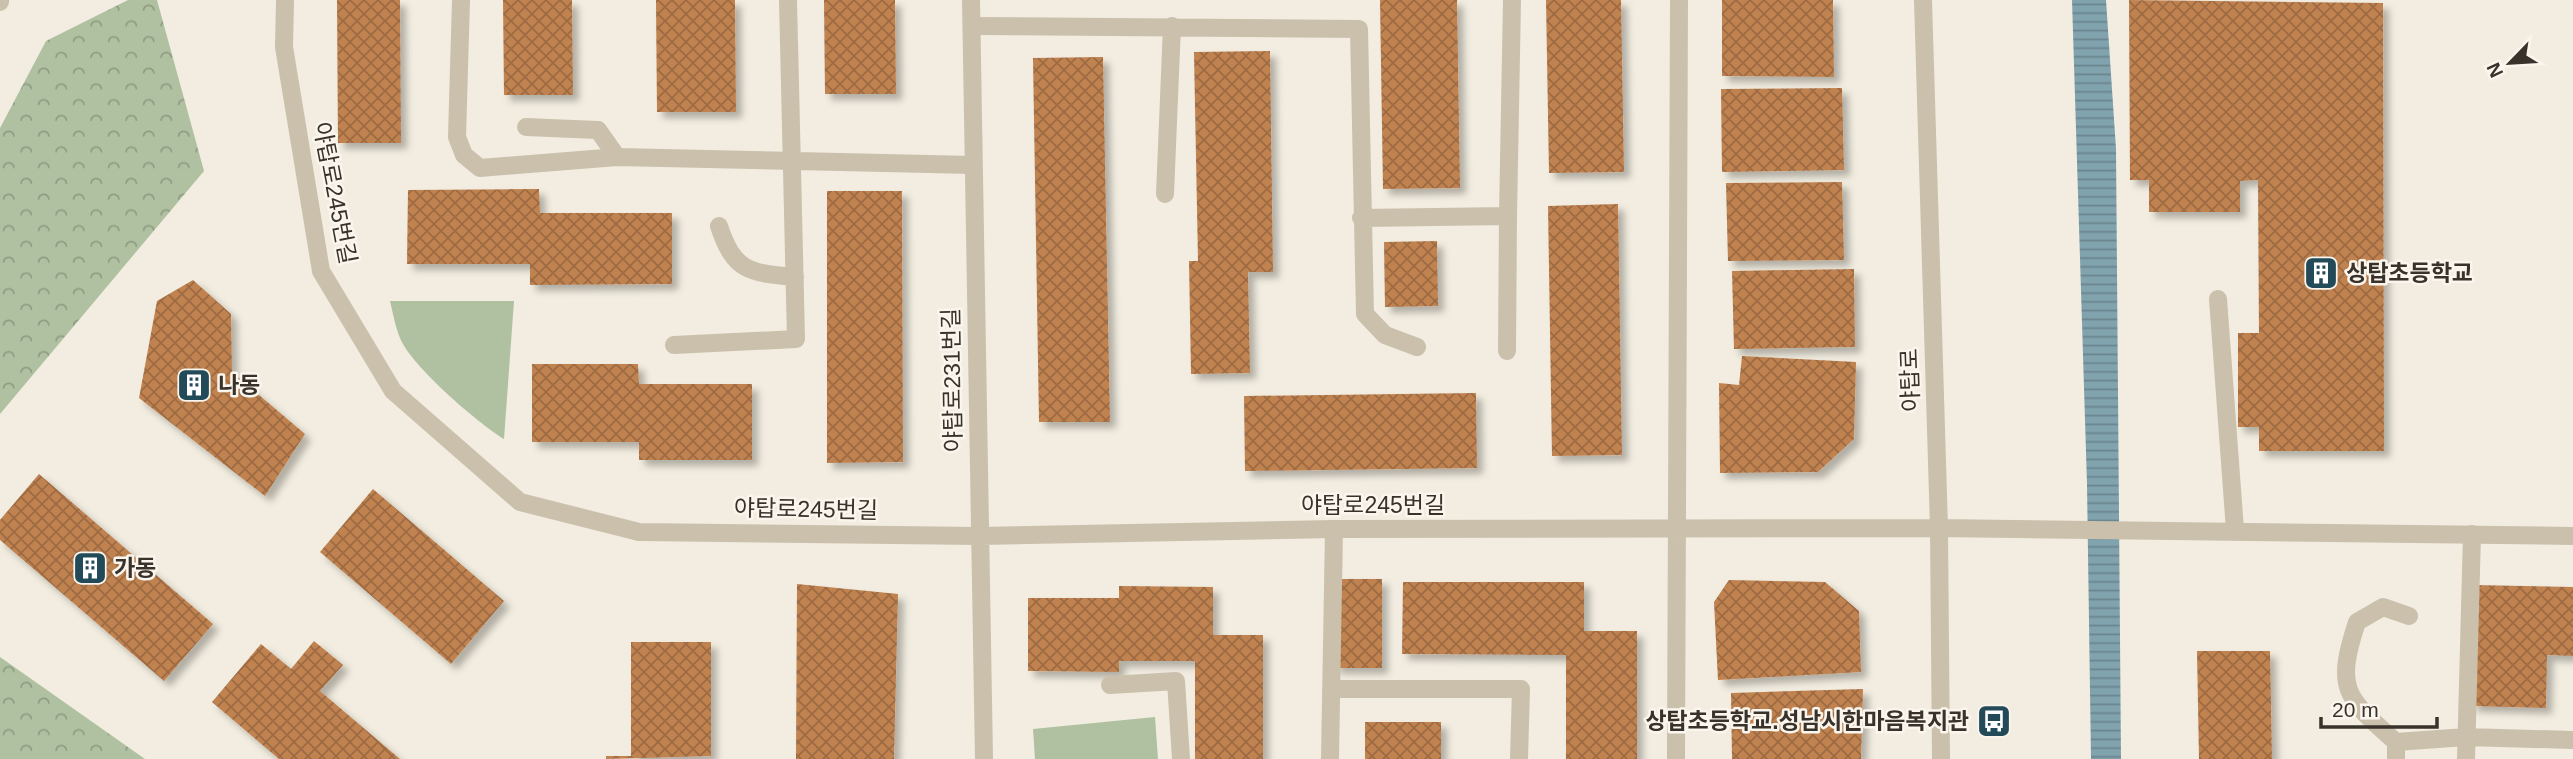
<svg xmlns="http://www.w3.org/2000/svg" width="2573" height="759" viewBox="0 0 2573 759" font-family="Arial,'Noto Sans KR',sans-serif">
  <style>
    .forest { fill: url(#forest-crowns) }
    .park { fill: #afc1a0 }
    .water { fill: url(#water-rules) }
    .building { fill: url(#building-cross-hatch); filter: url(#shadow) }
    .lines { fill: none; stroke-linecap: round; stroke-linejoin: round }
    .lane { stroke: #cac0ac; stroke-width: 18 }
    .street { stroke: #cac0ac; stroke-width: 18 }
    .labels { text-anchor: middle; stroke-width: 5; stroke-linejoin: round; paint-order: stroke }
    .street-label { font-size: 23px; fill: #38322b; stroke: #faf6ed }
    .poi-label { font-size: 23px; font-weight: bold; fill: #38322b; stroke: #faf6ed; text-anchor: start }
  </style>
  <defs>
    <pattern id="forest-crowns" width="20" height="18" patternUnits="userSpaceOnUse" patternTransform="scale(1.75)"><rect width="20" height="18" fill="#afc1a0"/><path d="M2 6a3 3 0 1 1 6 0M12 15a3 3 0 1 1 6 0" fill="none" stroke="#8f9d83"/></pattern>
    <pattern id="water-rules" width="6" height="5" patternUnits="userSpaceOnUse" patternTransform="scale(1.75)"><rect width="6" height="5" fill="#80a3ae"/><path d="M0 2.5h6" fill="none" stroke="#6a858e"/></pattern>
    <pattern id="building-cross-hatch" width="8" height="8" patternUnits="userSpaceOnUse" patternTransform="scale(1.75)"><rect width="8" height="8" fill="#c08250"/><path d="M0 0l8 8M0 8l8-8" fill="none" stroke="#9d6b43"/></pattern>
    <filter id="shadow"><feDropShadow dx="6" dy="6" stdDeviation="3.5" flood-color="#0004"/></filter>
  </defs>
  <rect width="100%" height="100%" fill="#f2ede0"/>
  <path class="forest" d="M128,0h29l47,171 -204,243v-286l46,-87z
    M0,657l145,102h-145z"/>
  <path class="park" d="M390,301h124l-10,138c-26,-16 -93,-73 -104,-101 -5,-12 -7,-25 -10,-37z
    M1155,717l3,42h-123l-2,-30z"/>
  <path class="water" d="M2072,0h34l10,149 5,610h-30l-4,-275z"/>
  <path class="building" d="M337,0h63l1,143h-63z
    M503,0h69l1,95h-69z
    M656,0h79l1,112h-79z
    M824,0h71l1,94h-71z
    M1380,0h77l3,188 -77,1z
    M1546,0h75l3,172 -75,1z
    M1722,0h111l1,77 -112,-1z
    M2129,0l254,3 1,448h-125v-24h-21v-94h21l-1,-153 -18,1v31h-91v-32h-19z
    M1270,51l3,221h-25l2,101 -59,1 -2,-113h9l-4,-209z
    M1103,57l7,365h-71l-6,-364z
    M1842,88l2,82 -122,2 -1,-83z
    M1842,182l2,78 -116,1 -2,-78z
    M539,189l1,24h132v71l-142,1v-21h-123l1,-74z
    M827,191h75l1,271 -76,1z
    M1618,204l4,251 -70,1 -4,-250z
    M1437,241l1,65 -53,1 -1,-65z
    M1854,269l1,78 -121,2 -2,-78z
    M193,280l38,34 1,58 73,62 -40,62 -126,-98 18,-97z
    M1742,356l114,6 -2,77 -36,33 -98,1 -1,-90 20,2z
    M532,364h106l1,20h113v76h-113v-18h-107z
    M1476,393l1,75 -232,3 -1,-75z
    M39,474l174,150 -49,57 -164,-141v-20z
    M373,489l131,112 -53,63 -131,-112z
    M1334,579h48v89h-48z
    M1729,580l96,2 34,29 2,61 -143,8 -4,-78z
    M1403,582h181v49h53v128h-71v-104l-164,-1z
    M797,584l101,10 -4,165h-98z
    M2473,585l100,2v69l-26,-1 -1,53 -75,-2z
    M1119,586l94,1v48h50v124h-68v-98h-76v11l-91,-1v-73h91z
    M314,641l29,24 -23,26 80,68h-121l-67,-57 49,-58 30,25z
    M631,642h80v114l-105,3v-3h25z
    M2197,651h73l2,108h-73z
    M1863,689l-2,70h-129l-1,-66z
    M1365,722h76v37h-76z"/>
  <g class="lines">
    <path class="lane" d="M461,0l-4,137 7,18 16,13 137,-11 356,8
      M0,2v-2
      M972,26l387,3 6,285 20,21 32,12
      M526,127l72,3 19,27
      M1165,194l7,-168
      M1361,218l147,-2 4,-216
      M719,226c15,46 31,47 76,51
      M2218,299l17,231
      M674,345l122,-6 -8,-339
      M1507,351l1,-135
      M1110,685l66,-4 5,78
      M1331,689h190l-2,70
      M2396,742c-51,-45 -61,-53 -39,-120l26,-15 26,9
      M1330,759l4,-230
      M2396,759v-17l70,-5 107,3
      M2466,759l6,-225"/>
    <path class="street" d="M285,0l-1,47 37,224 72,120 127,111 119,30 340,4 355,-7 605,-1 634,8
      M971,0l13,759
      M1923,0l16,528 2,231
      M1676,759l3,-759"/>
  </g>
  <defs>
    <g id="building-square" transform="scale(1.75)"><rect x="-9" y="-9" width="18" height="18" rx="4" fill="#224a58" stroke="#faf6ed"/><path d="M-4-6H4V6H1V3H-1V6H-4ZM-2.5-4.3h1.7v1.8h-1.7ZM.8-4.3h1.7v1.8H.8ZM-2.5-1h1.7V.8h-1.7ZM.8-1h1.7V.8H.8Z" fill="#fff"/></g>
    <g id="bus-square" transform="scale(1.75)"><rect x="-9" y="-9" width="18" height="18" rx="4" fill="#224a58" stroke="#faf6ed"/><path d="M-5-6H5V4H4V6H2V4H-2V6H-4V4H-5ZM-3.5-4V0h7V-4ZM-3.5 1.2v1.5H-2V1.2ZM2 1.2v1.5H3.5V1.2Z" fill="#fff"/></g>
  </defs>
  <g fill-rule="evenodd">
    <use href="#building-square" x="2321" y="273"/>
    <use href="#building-square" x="194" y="385"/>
    <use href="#building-square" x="90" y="568"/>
    <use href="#bus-square" x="1994" y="721"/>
  </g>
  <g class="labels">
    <g class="street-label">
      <text transform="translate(335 193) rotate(79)" y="8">야탑로245번길</text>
      <text transform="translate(952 380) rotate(-91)" y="8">야탑로231번길</text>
      <text transform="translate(1910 380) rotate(-92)" y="8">야탑로</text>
      <text x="1373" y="513">야탑로245번길</text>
      <text transform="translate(806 509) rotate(1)" y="8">야탑로245번길</text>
    </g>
    <g class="poi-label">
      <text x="2346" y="281">상탑초등학교</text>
      <text x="218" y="393">나동</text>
      <text x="114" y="576">가동</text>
      <text x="1969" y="729" text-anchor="end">상탑초등학교.성남시한마음복지관</text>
    </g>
  </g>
  <g transform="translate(2510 63) rotate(245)" stroke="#faf6ed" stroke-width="5" paint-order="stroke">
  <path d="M0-5L12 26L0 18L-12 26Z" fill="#38322b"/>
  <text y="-10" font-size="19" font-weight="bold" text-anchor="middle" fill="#38322b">N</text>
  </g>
  <path d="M2321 717v10h116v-10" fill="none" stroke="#38322b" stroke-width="3.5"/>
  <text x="2332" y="717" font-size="21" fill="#38322b" stroke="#faf6ed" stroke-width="5" paint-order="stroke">20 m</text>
</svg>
